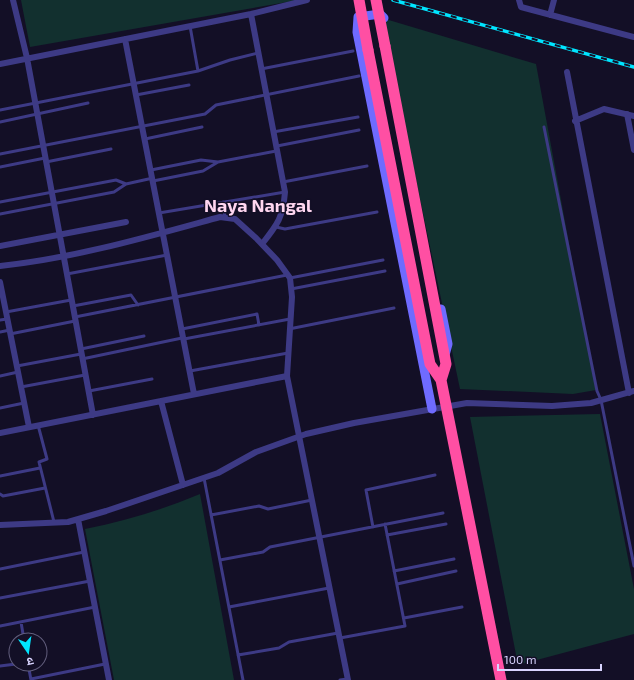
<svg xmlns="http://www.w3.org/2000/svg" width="634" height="680" viewBox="0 0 634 680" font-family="'Exo 2','Noto Sans Devanagari',sans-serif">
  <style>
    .green { fill: #12302f }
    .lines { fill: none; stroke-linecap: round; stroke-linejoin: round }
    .lane { stroke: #3d3a85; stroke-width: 3 }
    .street { stroke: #3d3a85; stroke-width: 6 }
    .secondary { stroke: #6f6bff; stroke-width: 9 }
    .highway { stroke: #ff4fa3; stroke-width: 11 }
    .rail-casing { stroke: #00e5ff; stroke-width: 3.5 }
    .rail { stroke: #130f26; stroke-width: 2; stroke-dasharray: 6; stroke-linecap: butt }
    .highway-bridge { stroke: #ff4fa3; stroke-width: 11 }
    .labels { text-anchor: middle; stroke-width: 3; stroke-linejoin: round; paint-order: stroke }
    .district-label { font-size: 18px; font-weight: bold; fill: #ffd6f0; stroke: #130f26 }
  </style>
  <rect width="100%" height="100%" fill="#130f26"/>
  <path class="green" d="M21,0h278l-269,47z
    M382,18l154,46 60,326 -23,4 -113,-5z
    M600,414l34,175v45l-116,31 -48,-248z
    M200,494l34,186h-120l-29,-151c40,-8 77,-19 115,-35z"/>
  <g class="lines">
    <path class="lane" d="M261,69l92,-18
      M198,71l32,-11 28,-7
      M136,95l53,-10
      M0,110l198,-39 -8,-45
      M0,122l88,-19
      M544,127l53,264 4,9 33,166
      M273,132l85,-15
      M145,139l57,-12
      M277,146l82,-16
      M0,154l205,-40 11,-9 143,-29
      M46,162l65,-13
      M0,167l45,-9
      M151,170l50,-10 17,2
      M153,181l50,-10 15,-9 58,-11
      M283,182l84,-16
      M0,202l116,-22 10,4
      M223,202l2,16
      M159,213l126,-21
      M0,214l114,-22 12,-8 27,-6
      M276,227l9,2 92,-17
      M67,274l100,-19
      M290,278l93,-18
      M291,289l94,-18
      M73,306l58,-11 7,10
      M6,312l65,-12
      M75,317l212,-42
      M0,320l7,-1
      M182,329l75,-15 2,11
      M289,329l105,-21
      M0,332l10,-2
      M10,334l65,-13
      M184,339l106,-20
      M81,349l63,-13
      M82,359l100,-21
      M17,366l64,-12
      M190,371l98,-18
      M0,376l18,-4
      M21,387l64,-12
      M89,391l63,-12
      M0,408l24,-5
      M38,425l9,34 -8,3 15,60
      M0,476l40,-8
      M204,478l39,202
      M0,494l3,2 42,-8
      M211,515l48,-9 9,3 44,-9
      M373,527l-7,-37 69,-15
      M387,535l59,-11
      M220,560l43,-8 7,-5 173,-34
      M0,569l84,-17
      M394,571l60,-12
      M397,584l59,-13
      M0,598l90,-17
      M229,607l100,-19
      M404,618l58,-11
      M21,622l3,18
      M0,626l95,-19
      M340,638l65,-12 -20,-102
      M238,655l41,-7 10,-6 49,-9
      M28,664l3,16
      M0,666l16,-2
      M31,679l74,-15
      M340,680l7,-1"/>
    <path class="street" d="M13,0l14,58 66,357
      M519,0l2,7 113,30
      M251,14l34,178c-2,25 -7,32 -23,52
      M550,15l4,-15
      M125,39l69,355
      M0,64l251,-50 56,-14
      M567,72l62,321
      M627,114l7,36
      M575,121l29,-12 30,7
      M0,246l126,-24
      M0,266c75,-8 147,-29 220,-49l15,2 21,19 21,22 13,18 2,19 -5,79 61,304
      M0,282l29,145
      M161,401l22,84
      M0,433l287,-57
      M78,519l31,161
      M0,525l68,-3 38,-11 112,-38 38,-21 50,-18 48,-11 113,-20 85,3 39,-3 43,-12"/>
    <path class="secondary" d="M384,18l-4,-4 -22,3 -1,15 75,377
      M441,309l7,35 -3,11"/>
    <path class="highway" d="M385,46l61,318 -5,16
      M368,50l62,314 11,16 60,300"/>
    <g class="rail-casing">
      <path id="rail" d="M393,0l241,67"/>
    </g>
    <use href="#rail" class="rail"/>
    <path class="highway-bridge" d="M359,0l9,50
      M376,0l9,46"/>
  </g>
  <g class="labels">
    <g class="district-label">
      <text x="258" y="212">Naya Nangal</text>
    </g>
  </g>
  <g transform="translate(28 652) rotate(167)"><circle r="19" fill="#130f26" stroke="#625e7d"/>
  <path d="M0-3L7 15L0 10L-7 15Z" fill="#00e5ff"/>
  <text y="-6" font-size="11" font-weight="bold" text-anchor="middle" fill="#d9d4ff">उ</text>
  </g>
  <path d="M498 664v6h103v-6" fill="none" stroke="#d9d4ff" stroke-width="2"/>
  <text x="504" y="664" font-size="12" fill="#d9d4ff" stroke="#130f26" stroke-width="3" paint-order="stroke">100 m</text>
</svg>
